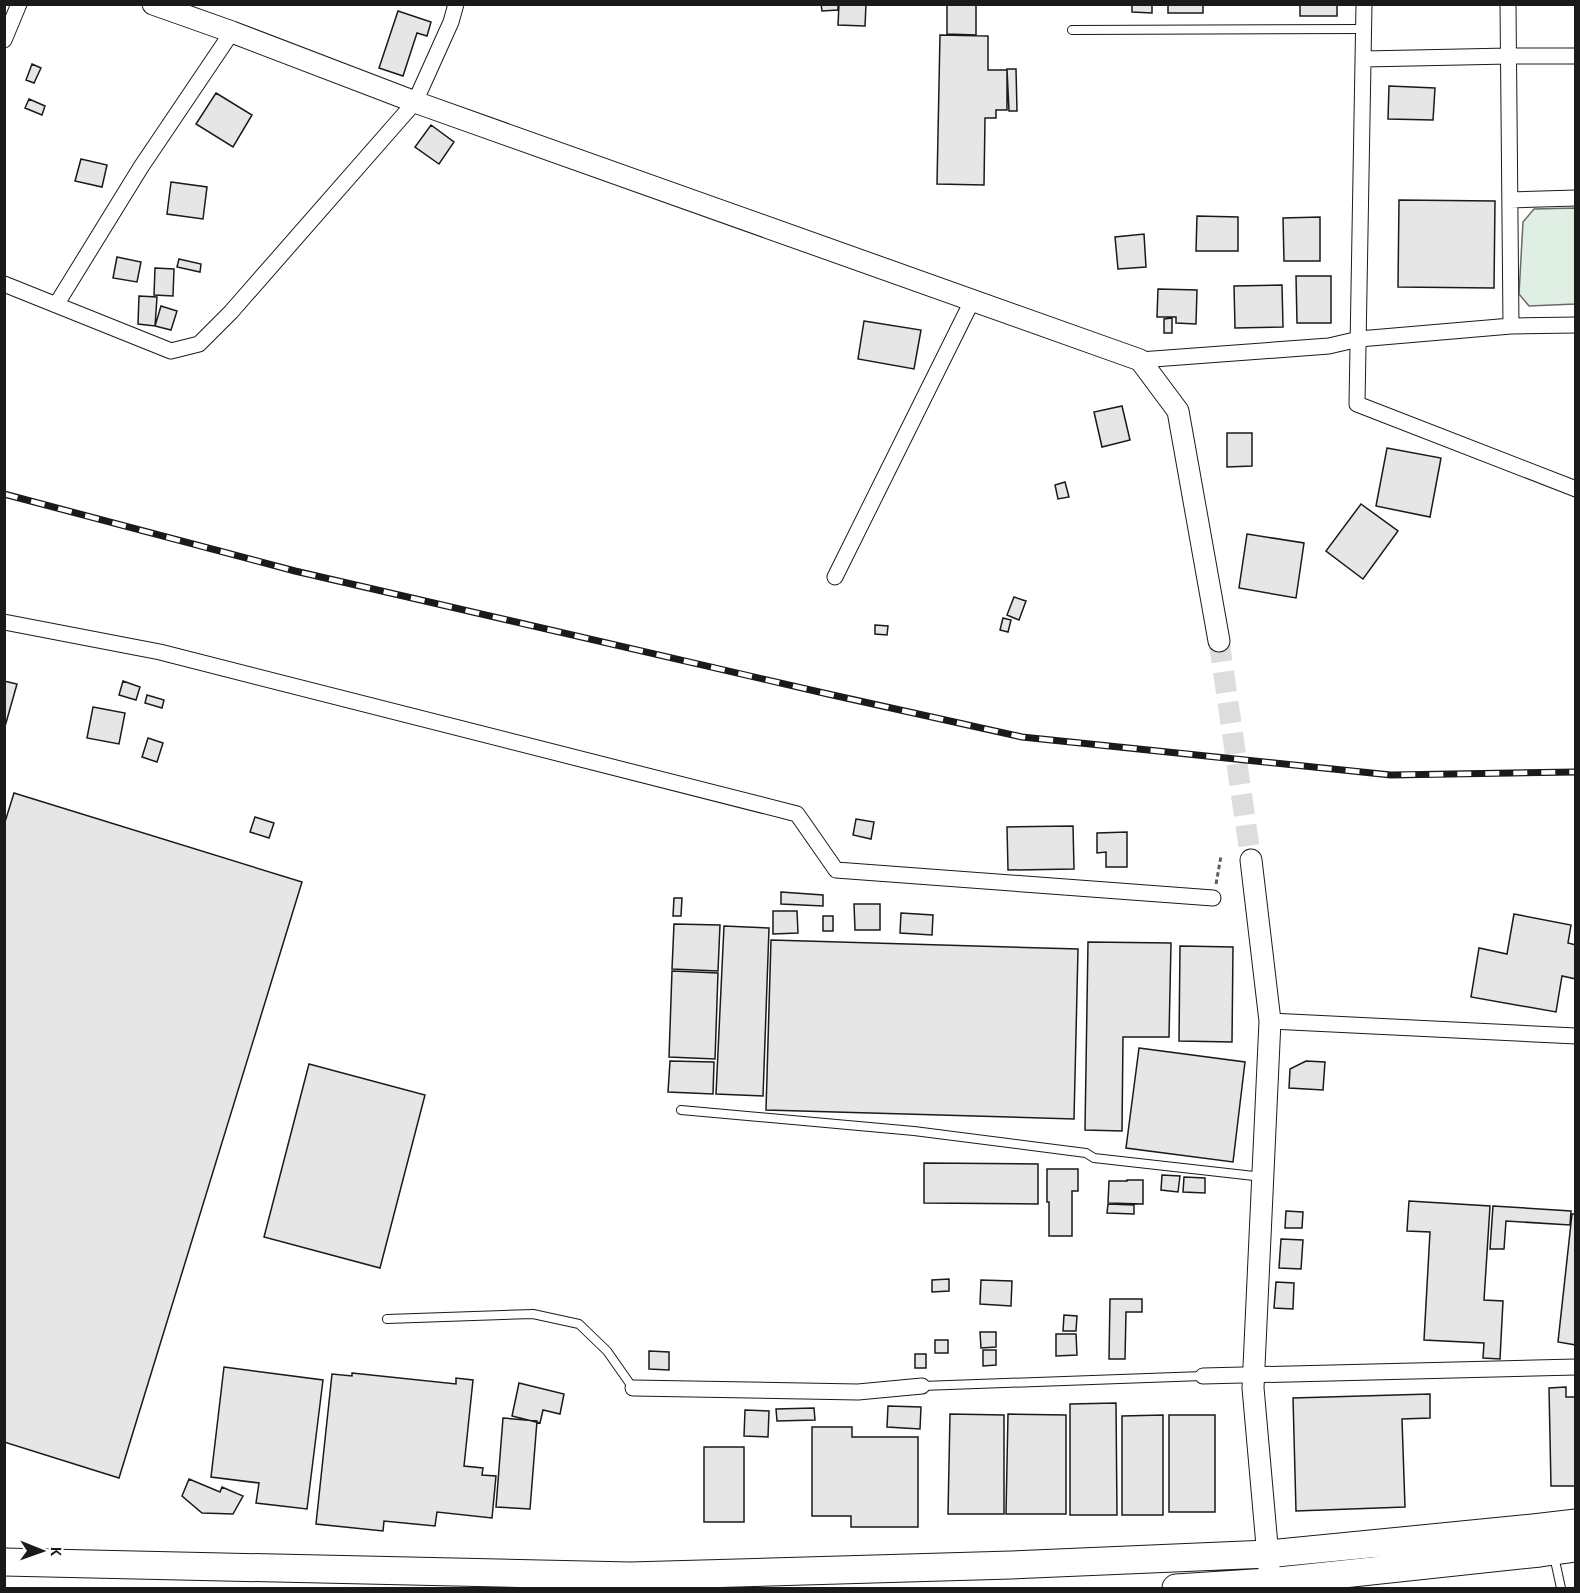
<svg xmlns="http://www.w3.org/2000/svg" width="1580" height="1593" viewBox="0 0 1580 1593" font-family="'Alegreya Sans',sans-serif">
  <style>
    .green { fill: #e0efe3; stroke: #6a6a6a; stroke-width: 1.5 }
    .building { fill: #e6e6e6; stroke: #1a1a1a; stroke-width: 1.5 }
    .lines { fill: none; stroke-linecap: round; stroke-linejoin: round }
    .secondary-tunnel { stroke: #ddd; stroke-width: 21; stroke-dasharray: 21 10; stroke-linecap: butt }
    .lane-casing { stroke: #1a1a1a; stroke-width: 10 }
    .street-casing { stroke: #1a1a1a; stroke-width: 17 }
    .secondary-casing { stroke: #1a1a1a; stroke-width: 23 }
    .highway-casing { stroke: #1a1a1a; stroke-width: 29 }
    .path { stroke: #5f5f5f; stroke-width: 3; stroke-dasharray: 4.5 3; stroke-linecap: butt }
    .lane { stroke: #fff; stroke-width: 8 }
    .street { stroke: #fff; stroke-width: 15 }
    .secondary { stroke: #fff; stroke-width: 21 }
    .highway { stroke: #fff; stroke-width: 27 }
    .rail-casing { stroke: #1a1a1a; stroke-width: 7 }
    .rail { stroke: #fff; stroke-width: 4.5; stroke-dasharray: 14; stroke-linecap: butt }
  </style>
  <rect width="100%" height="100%" fill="#fff"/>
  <path class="green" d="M1575,208v96l-46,2 -10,-12 4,-72 11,-13z"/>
  <path class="building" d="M821,4h17v6l-16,1z
    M839,4h27l-1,22 -27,-1z
    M947,4h29v31l-29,-1z
    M1132,4h20v9l-20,-1z
    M1168,4h35v9h-35z
    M1300,4h37v12h-37z
    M398,11l33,11 -4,14 -10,-3 -14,43 -24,-8z
    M940,35l48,1v34h19v40h-11v8h-11l-1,67 -47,-1z
    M32,64l9,4 -7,15 -8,-3z
    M1007,69h9l1,42h-8z
    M1389,86l46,2 -2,32 -45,-1z
    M216,93l36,22 -19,32 -37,-23z
    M29,99l16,7 -3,9 -17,-7z
    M431,125l23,17 -15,22 -24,-17z
    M81,159l26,6 -5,22 -27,-6z
    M171,182l36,5 -4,32 -36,-5z
    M1399,200l96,1 -1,87 -96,-1z
    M1197,216l41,1v34h-42z
    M1320,217v44h-36l-1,-43z
    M1144,234l2,33 -28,2 -3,-32z
    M117,257l24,5 -4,20 -24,-4z
    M179,259l22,5 -1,8 -23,-5z
    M155,268l19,1 -1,27 -19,-1z
    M1296,276h35v47h-34z
    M1282,285l1,42 -48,1 -1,-42z
    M1158,289l39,1 -1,34 -20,-1v-6h-19z
    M139,296l18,1 -2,29 -17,-2z
    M161,306l16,5 -6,19 -16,-4z
    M1172,318v15h-8v-14z
    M864,321l57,9 -7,39 -56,-10z
    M1122,406l8,34 -28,7 -8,-35z
    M1227,433h25v33l-25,1z
    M1387,448l54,10 -11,59 -54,-11z
    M1065,482l4,15 -11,2 -3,-14z
    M1361,504l37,27 -35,48 -37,-28z
    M1247,534l57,9 -8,55 -57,-10z
    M1014,597l12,4 -7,19 -12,-5z
    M1003,618l8,2 -3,12 -8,-2z
    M875,625l13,1 -1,9 -12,-1z
    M4,681l13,3 -13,46z
    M123,681l17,6 -4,13 -17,-5z
    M147,695l17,5 -2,8 -17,-5z
    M93,707l32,6 -6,31 -32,-6z
    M148,738l15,5 -6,19 -15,-5z
    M14,793l288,89 -183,596 -115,-36v-617z
    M255,817l19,6 -5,15 -19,-6z
    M856,819l18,3 -3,17 -18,-4z
    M1073,826l1,43 -66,1 -1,-43z
    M1127,832v35h-21v-15l-9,1v-20z
    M781,892l42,3v11l-42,-2z
    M674,898h8l-1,18h-8z
    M854,904h26v26h-25z
    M773,911h24l1,22 -25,1z
    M901,913l32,2 -1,20 -32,-2z
    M1514,914l57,11 -3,18 8,2v34l-14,-3 -6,36 -85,-15 8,-49 28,6z
    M823,916h10v15h-10z
    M674,924l46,1 -2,46 -46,-2z
    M724,926l45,2 -6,168 -47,-2z
    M771,940l307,9 -4,170 -308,-9z
    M1088,942l83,1 -2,94h-46l-1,94 -37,-1z
    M1180,946l53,1 -1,95 -53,-1z
    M672,971l46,2 -3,86 -46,-2z
    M1139,1048l106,14 -12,100 -107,-14z
    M670,1061l44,1 -1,32 -45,-2z
    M1306,1061l19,1 -2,28 -34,-2 1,-19z
    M309,1064l116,31 -45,173 -116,-31z
    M924,1163l114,1v40l-114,-1z
    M1047,1169h31v22h-6v45h-23v-34h-2z
    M1162,1175l18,1 -2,16 -17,-2z
    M1184,1177l21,1v15l-22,-1z
    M1127,1180h16v24l-35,-1 1,-22h18z
    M1409,1201l81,5 -6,94 19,1 -3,58 -17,-1 1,-15 -60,-3 6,-108 -23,-1z
    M1108,1204l26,1v9l-27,-1z
    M1493,1206l78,5 -1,14 -64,-4 -2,28h-14z
    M1286,1211l17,1 -1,16h-17z
    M1572,1214h4v131l-18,-3z
    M1281,1239l22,1 -2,29 -22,-1z
    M949,1279v12l-17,1v-12z
    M981,1280l31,1 -1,25 -31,-2z
    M1276,1282l18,1 -1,26 -19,-1z
    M1110,1299h32v13h-16l-1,47h-16z
    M1064,1315l13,1 -1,15h-13z
    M980,1332h16v15l-15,1z
    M1056,1334h20l1,21 -21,1z
    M935,1340h13v13h-13z
    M983,1350h13v15l-13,1z
    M649,1351l20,1v18l-20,-1z
    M915,1354h11v14h-11z
    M224,1367l99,13 -16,129 -51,-6 3,-20 -48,-6z
    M352,1373l104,11v-6l17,2 -9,86 19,2 -1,7 14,1 -4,42 -55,-6 -2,14 -51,-5 -1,10 -67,-7 16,-150 20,2z
    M519,1383l45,11 -4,20 -17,-4 -3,13 -28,-7z
    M1566,1387v10h10v89h-25l-2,-98z
    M1430,1394v24l-28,1 3,88 -109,4 -3,-113z
    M1116,1403l1,112h-47v-111z
    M888,1406l33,1 -1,22 -33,-2z
    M814,1408l1,12 -38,1 -1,-12z
    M745,1410l24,1 -1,26 -24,-1z
    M950,1414l54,1v99h-56z
    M1008,1414l58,1v99h-60z
    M1163,1415v100h-41v-99z
    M1169,1415h46v97h-46z
    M503,1418l34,3 -7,88 -34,-2z
    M812,1427h40v10h66v90h-67v-11h-39z
    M704,1447h40v75h-40z
    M189,1479l31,13 2,-5 21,9 -10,18 -31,-1 -20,-17z"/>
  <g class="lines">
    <path class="secondary-tunnel" d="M1219,641l32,219"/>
    <g class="lane-casing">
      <path id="lane" d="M1072,30l292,-1
        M681,1110l233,21 172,22 8,5 169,19
        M387,1319l146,-5 46,10 28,27 26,37
        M922,1386l281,-10
        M1554,1556l7,32"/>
    </g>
    <g class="street-casing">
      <path id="street" d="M1364,4l-7,400 219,85
        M1508,4l3,322
        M4,40l15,-36
        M1364,59l145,-3h67
        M1510,200l66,-2
        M4,284l167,67 28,-7 32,-32 184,-210 36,-80 5,-18
        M56,305l85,-138 91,-135
        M1140,360l189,-14 30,-7 152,-13 65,-1
        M835,577l137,-276
        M4,622l156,30 637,162 39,56 377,28
        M1270,1021l306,15
        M1203,1376l373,-9
        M633,1388l225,4 64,-6"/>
    </g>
    <g class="secondary-casing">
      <path id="secondary" d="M153,4l79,28 183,70 725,258 38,51 41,230
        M1251,860l19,161 -17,367 16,180"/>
    </g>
    <g class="highway-casing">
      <path id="highway" d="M4,1562l626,14 381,-11 257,-11 265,-26 43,-5
        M1176,1588l93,-6 271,-29 36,-5"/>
    </g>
    <path class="path" d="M1216,884l5,-28"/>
    <use href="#lane" class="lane"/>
    <use href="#street" class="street"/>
    <use href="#secondary" class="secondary"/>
    <use href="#highway" class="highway"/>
    <g class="rail-casing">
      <path id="rail" d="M4,494l291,77 533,123 194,43 369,38 185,-3"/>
    </g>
    <use href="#rail" class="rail"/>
  </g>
  <rect width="1580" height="1593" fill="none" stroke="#1a1a1a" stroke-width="12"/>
  <g transform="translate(42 1551) rotate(91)" stroke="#ffffff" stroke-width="4.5" paint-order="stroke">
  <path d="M0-4.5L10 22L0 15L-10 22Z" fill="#1a1a1a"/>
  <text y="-9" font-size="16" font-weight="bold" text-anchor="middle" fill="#1a1a1a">K</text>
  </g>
</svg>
